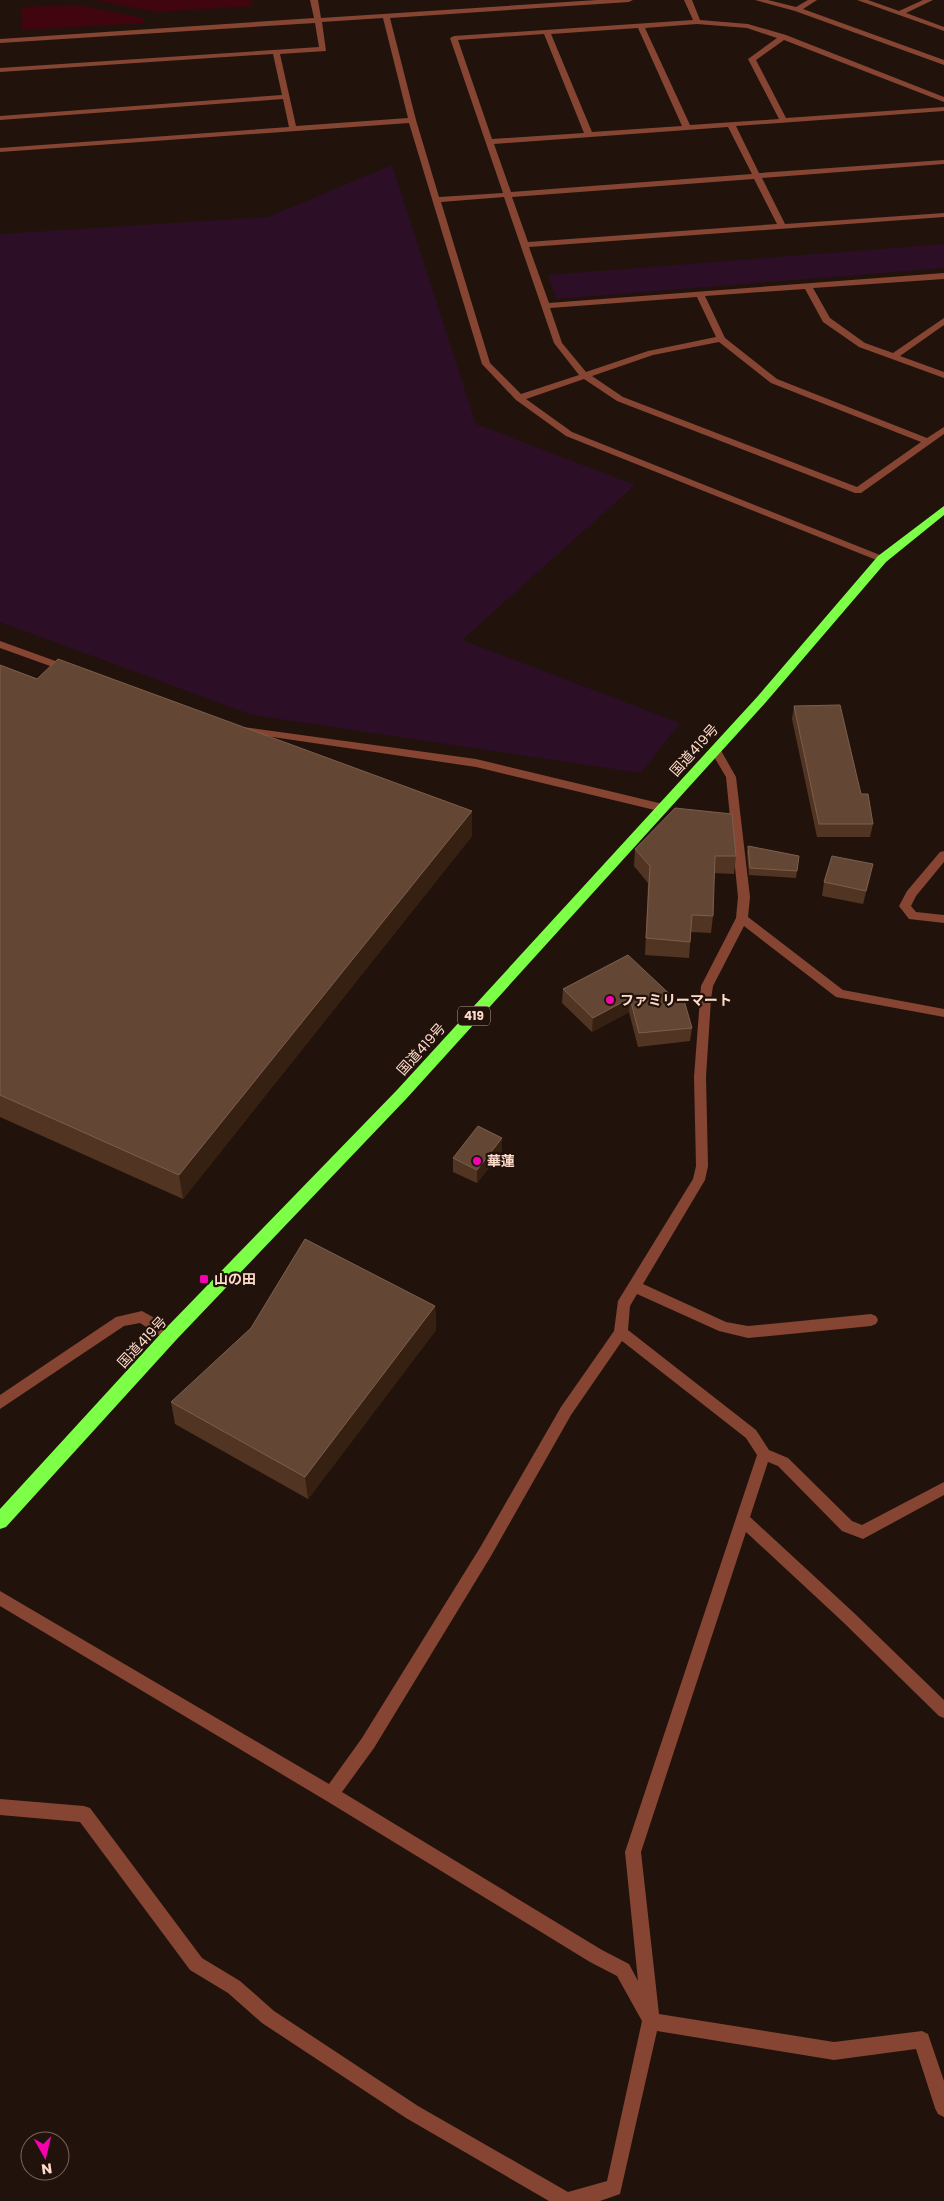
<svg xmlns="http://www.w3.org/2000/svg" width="944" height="2201" viewBox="0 0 944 2201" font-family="Poppins,'Noto Sans JP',sans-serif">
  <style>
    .green { fill: #2c0e27 }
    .water { fill: #41050f }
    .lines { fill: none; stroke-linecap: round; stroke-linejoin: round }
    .minor { fill: #854532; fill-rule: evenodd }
    .highway { fill: #7cff46; fill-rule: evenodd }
    .wall { fill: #513522 }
    .shaded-wall { fill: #362011 }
    .building { fill: #644634; stroke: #7c5e4c }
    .poi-dot { fill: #f600af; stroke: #21130b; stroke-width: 2 }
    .labels { text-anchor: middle; stroke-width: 4.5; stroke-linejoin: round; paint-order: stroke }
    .shield { fill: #21130b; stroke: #bc9f91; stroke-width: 1 }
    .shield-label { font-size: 12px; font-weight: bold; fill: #ffdbcb }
    .street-label { font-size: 14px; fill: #ffdbcb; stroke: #21130b }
    .poi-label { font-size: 14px; font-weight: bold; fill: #ffdbcb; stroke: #21130b; text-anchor: start }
  </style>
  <rect width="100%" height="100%" fill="#21130b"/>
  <path class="green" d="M392,165l84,259 159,61 -173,155 218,83 -39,50 -389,-58 -252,-93v-388l268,-17z
    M944,244v24l-388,31 -8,-24z"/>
  <path class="water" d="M96,0h154l3,6 -97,6z
    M77,5l66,13v5l-121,7 -1,-23z"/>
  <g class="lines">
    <path class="minor" d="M310,0h8l3,18 276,-18h36l-4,2 -239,16 26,102 23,77 64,-4 -53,-155 4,-2 239,-16 -9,-20h8l8,20 48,4 38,11 158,62v5l-160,-62 -28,20 30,58 158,-11v4l-208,15 23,47 185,-13v4l-182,14 23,46 159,-11v4l-415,30 20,56 395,-30v6l-131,9 17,30 35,25 28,10 51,-35v7l-44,31 44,16v6l-85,-31 -36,-25 -18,-33 -100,7 20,42 52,41 150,59 17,-11v7l-83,59h-6l-238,-92 -33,-22 -58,20 46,33 313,125v4h-6l-313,-125 -50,-36 -34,-36 -73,-241 -409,29v-4l289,-21 -6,-28 -283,21v-4l282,-21 -9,-41 -273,18v-4l319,-21 -4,-24 -315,20v-4l314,-21zM383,18l25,100 -112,8 -16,-72 46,-3 -4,-29zM697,24l50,4 30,10 -29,21 31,60 -89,6 -45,-97zM638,28l44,98 -90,6 -41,-98zM544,34l40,99 -92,6 -34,-99zM728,127l24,47 -241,18 -17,-48zM754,179l23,45 -249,18 -16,-45zM504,197l50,146 25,32 -58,19 -31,-31 -49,-161zM697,297l19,40 -68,14 -62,21 -24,-29 -12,-35zM719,342l52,41 150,59 -64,45 -234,-90 -31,-21 61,-21z
      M755,0h13l28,7 12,-7h9l-14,9 141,51v5l-149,-54z
      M857,0h11l31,11 24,-11h10l-27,13 38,14v4z
      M0,641l72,26 1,2 -5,3 -4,-1 -64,-23z
      M243,727l233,32 187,45 6,4 -6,4 -187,-45 -237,-35v-4z
      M715,746l4,1 17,30 14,120 -2,20 95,73 101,19v8l-108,-20 -92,-71 -31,60 -2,13 -5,78 2,89 -3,14 -62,104 83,38 22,4 123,-12 5,2 2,4 -2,4 -5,2 -123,12 -29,-7 -82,-37 -7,12 -2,24 128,100 13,20 19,8 64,63 10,4 82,-43v13l-81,44 -21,-8 -64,-65 -10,-4 -18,55 103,95 91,88v18l-5,-2 -96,-94 -97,-90 -105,320 18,162 175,28 88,-11 6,3 16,47v36l-6,-3 -3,-6 -19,-59 -82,11 -177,-29 -37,163 -20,7h-51l-143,-83 -144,-95 -34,-30 -38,-23 -110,-148 -80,-7v-16l84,7 6,2 112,150 38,23 34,30 144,95 150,86 39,-11 35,-160 -25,-45 -27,-14 -265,-162 -325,-194v-15l329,193 33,-46 119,-192 80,-139 53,-76 4,-30 75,-122 3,-13 -2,-89 7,-91 35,-68 2,-21 -12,-120 -16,-27zM622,1341l124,97 11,17 -132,397 13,129 -9,-17 -27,-14 -260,-158 32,-44 117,-192 80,-141z
      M944,851v11l-28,34 -5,10 5,6 28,3v8l-35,-4 -10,-13 8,-15 33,-39z
      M142,1311l34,19 2,4 -2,4c-11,4 -26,-9 -36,-15l-16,3 -124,83v-14l116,-78z"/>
    <path class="highway" d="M944,506v9l-58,47 -120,140 -359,396 -230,241 -171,188 -6,2v-20l165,-180 232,-239 361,-394 120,-140z"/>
  </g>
  <path class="wall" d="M0,665l472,171 -289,363 -183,-82z
    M794,706l67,88 12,30 -3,13h-53l-25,-118z
    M748,846l51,10 -3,22 -47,-3 -2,-22z
    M635,849l101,7 -2,18 -20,-1 -1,43 -2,17 -20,-1 -2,26 -44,-3 3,-72 -14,-17z
    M870,878l-7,26 -41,-8 2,-14z
    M628,955l64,73 -2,13 -52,6 -9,-35 -37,20 -30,-29 1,-14z
    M502,1138v13l-25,32 -24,-11v-14z
    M435,1306l1,24 -128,169 -133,-75 -4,-22z"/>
  <path class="shaded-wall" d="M472,811v25l-289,363 -4,-24z
    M873,864l-3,14 -7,26 3,-13z
    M630,998l-1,14 -37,20 1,-14z
    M502,1138v13l-25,32v-13z
    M435,1306l1,24 -128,169 -3,-22z"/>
  <path class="building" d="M58,659l414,152 -293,364 -179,-80v-430l37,14z
    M840,705l21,89h7l5,30h-54l-25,-118z
    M675,808l57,6 4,42h-21l-2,60 -21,-1 -2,27 -44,-4 4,-72 -15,-17z
    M748,846l51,10 -2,15 -47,-3z
    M832,856l41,8 -7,27 -42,-9z
    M628,955l49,46 7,-1 8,28 -53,5 -9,-35 -37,20 -30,-29z
    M478,1126l24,12 -25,32 -24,-12z
    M305,1239l130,67 -130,171 -134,-75 80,-74z"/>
  <g class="poi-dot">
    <circle cx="610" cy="1000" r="5"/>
    <circle cx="477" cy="1161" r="5"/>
    <rect x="199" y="1274" width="10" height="10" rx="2.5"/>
  </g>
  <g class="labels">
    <rect class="shield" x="458" y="1006.5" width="32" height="19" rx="4"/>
    <g class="shield-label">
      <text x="474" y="1020">419</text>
    </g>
    <g class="street-label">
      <text transform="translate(694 750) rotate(-48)" y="5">国道419号</text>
      <text transform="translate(421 1049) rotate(-48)" y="5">国道419号</text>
      <text transform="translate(142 1342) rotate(-47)" y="5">国道419号</text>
    </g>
    <g class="poi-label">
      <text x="620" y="1005">ファミリーマート</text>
      <text x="487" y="1166">華蓮</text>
      <text x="214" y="1284">山の田</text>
    </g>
  </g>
  <g transform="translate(45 2156) rotate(172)"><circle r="24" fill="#21130b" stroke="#7a6358"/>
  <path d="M0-4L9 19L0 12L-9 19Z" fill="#f600af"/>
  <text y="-8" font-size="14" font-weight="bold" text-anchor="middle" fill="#ffdbcb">N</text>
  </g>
</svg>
